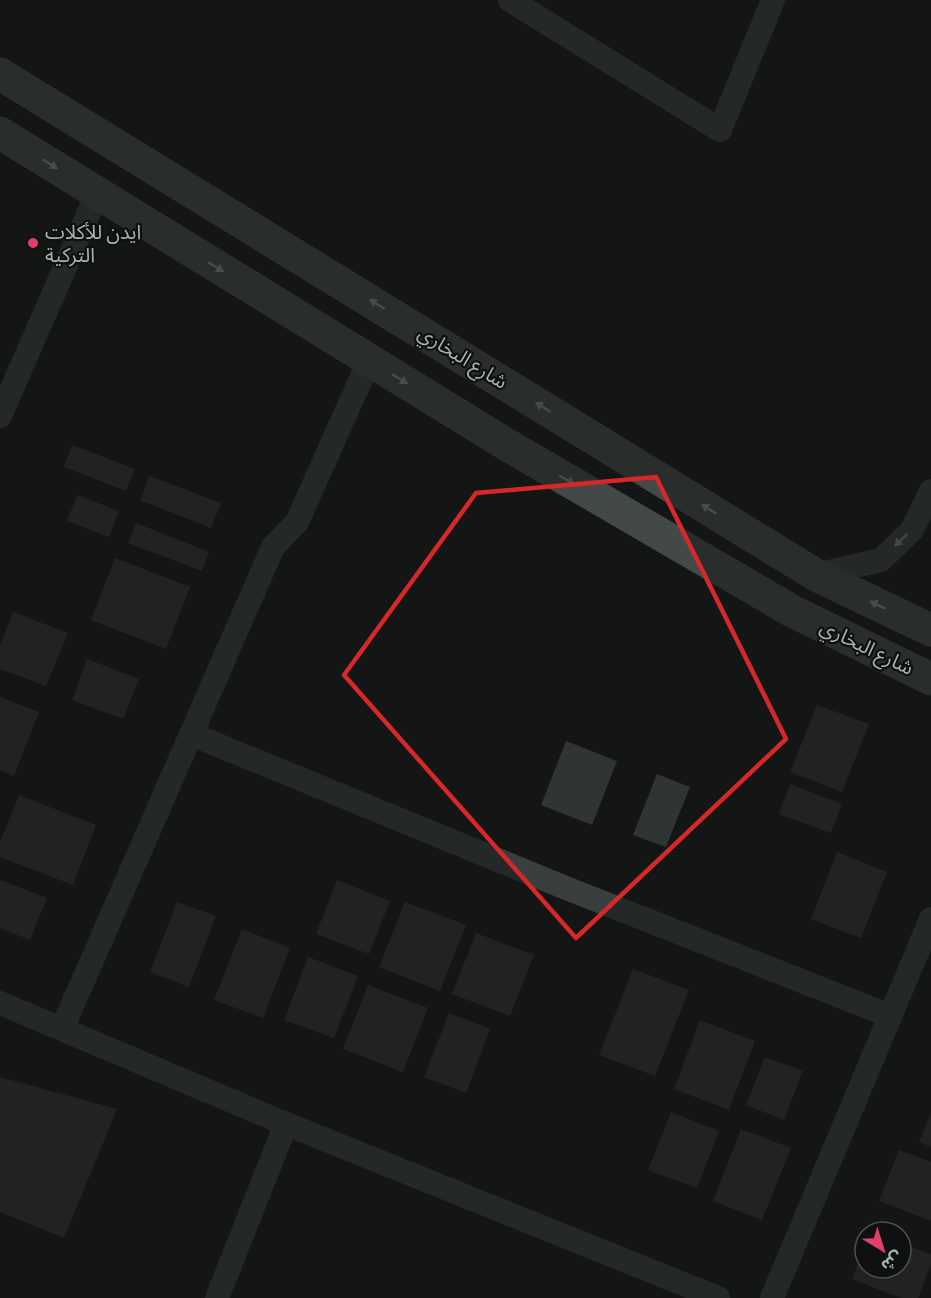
<svg xmlns="http://www.w3.org/2000/svg" width="931" height="1298" viewBox="0 0 931 1298" font-family="'Source Sans 3','Noto Sans Arabic',sans-serif">
  <style>
    .building { fill: #313434 }
    .lines { fill: none; stroke-linecap: round; stroke-linejoin: round }
    .minor { stroke: #3a3f3e; stroke-width: 24 }
    .secondary { stroke: #434948; stroke-width: 33 }
    .oneway { fill: #838f8c }
    .oneway2 { fill: #7b8583 }
    .marked { fill: none; stroke: #d62828; stroke-width: 4.5; stroke-linejoin: round }
    .poi-dot { fill: #e13f69; stroke: #0f1010; stroke-width: 2 }
    .labels { text-anchor: middle; stroke-width: 4.5; stroke-linejoin: round; paint-order: stroke }
    .poi-label { font-size: 20px; fill: #a6b4b1; stroke: #0f1010; text-anchor: start }
    .street-label { font-size: 20px; fill: #a6b4b1; stroke: #0f1010 }
  </style>
  <rect width="100%" height="100%" fill="#141515"/>
  <path class="building" d="M72,445l63,24 -9,22 -62,-24z
    M149,476l72,27 -10,25 -71,-28z
    M77,495l42,16 -10,26 -42,-16z
    M136,523l73,29 -7,19 -74,-28z
    M115,558l75,29 -24,62 -75,-29z
    M13,612l55,21 -22,53 -46,-17v-24z
    M87,659l52,20 -16,40 -51,-19z
    M0,697l39,15 -25,64 -14,-6z
    M817,705l52,19 -27,68 -52,-20z
    M566,741l51,20 -25,64 -51,-20z
    M657,774l33,13 -24,60 -33,-12z
    M790,784l52,20 -11,29 -52,-19z
    M19,795l77,30 -23,60 -73,-28v-15z
    M837,852l50,20 -26,66 -50,-19z
    M0,880l47,18 -17,42 -30,-12z
    M337,880l53,21 -21,53 -53,-20z
    M177,902l39,14 -27,71 -39,-15z
    M405,902l61,23 -26,66 -61,-24z
    M242,929l48,19 -27,70 -49,-18z
    M476,933l58,22 -24,61 -58,-22z
    M308,957l50,19 -24,62 -50,-18z
    M633,969l56,21 -34,86 -56,-21z
    M368,985l60,23 -25,64 -60,-23z
    M449,1013l41,16 -24,64 -42,-16z
    M700,1020l55,21 -26,69 -55,-21z
    M765,1057l38,14 -19,49 -38,-15z
    M0,1077l117,32 -53,129 -64,-26z
    M671,1112l48,19 -22,57 -49,-18z
    M931,1113v34l-12,-5z
    M741,1129l50,19 -29,72 -49,-19z
    M899,1150l32,12v59l-52,-20z
    M901,1243l30,11v10l-13,34h-17l-49,-19 13,-33v22h36z"/>
  <g class="lines">
    <path class="minor" d="M510,0l210,130 53,-130
      M0,416l97,-222
      M816,575l65,-15 31,-30 19,-39
      M191,734l375,154 324,128
      M0,1003l279,118 439,177
      M62,1029l211,-482 24,-25 72,-161
      M217,1298l69,-174
      M772,1298l159,-379"/>
    <path class="secondary" d="M0,74l816,501 115,55
      M0,133l504,310 288,168 139,68"/>
  </g>
  <defs><path id="oneway-solid" d="M-6-.8H1V-3.2L6.5 0L1 3.2V.8H-6Z" transform="scale(1.5)"/></defs>
  <g class="oneway">
    <use href="#oneway-solid" transform="translate(50 164) rotate(32)"/>
    <use href="#oneway-solid" transform="translate(216 267) rotate(31)"/>
    <use href="#oneway-solid" transform="translate(377 304) rotate(-148)"/>
    <use href="#oneway-solid" transform="translate(400 379) rotate(31)"/>
    <use href="#oneway-solid" transform="translate(543 407) rotate(-148)"/>
    <use href="#oneway-solid" transform="translate(567 480) rotate(30)"/>
    <use href="#oneway-solid" transform="translate(709 509) rotate(-148)"/>
    <use href="#oneway-solid" transform="translate(878 605) rotate(-154)"/>
  </g>
  <use class="oneway2" href="#oneway-solid" transform="translate(901 540) rotate(136)"/>
  <path d="M0 0H931V1298H0ZM656,477l130,262 -210,199 -232,-263 132,-182z" fill="#141515" fill-opacity=".55" fill-rule="evenodd"/>
  <path class="marked" d="M656,477l130,262 -210,199 -232,-263 132,-182z"/>
  <circle class="poi-dot" cx="33" cy="243" r="6"/>
  <g class="labels">
    <g class="poi-label">
      <text x="45" y="239">ايدن للأكلات<tspan x="45" dy="23">التركية</tspan></text>
    </g>
    <g class="street-label">
      <text transform="translate(463 357) rotate(32)" y="7">شارع البخاري</text>
      <text transform="translate(867 647) rotate(26)" y="7">شارع البخاري</text>
    </g>
  </g>
  <g transform="translate(883 1250) rotate(142)"><circle r="28" fill="#0f1010" stroke="#4b5250" stroke-width="1.5"/>
  <path d="M0-4.5L10 22L0 15L-10 22Z" fill="#e13f69"/>
  <text y="-9" font-size="16" font-weight="bold" text-anchor="middle" fill="#a6b4b1">ش</text>
  </g>
</svg>
